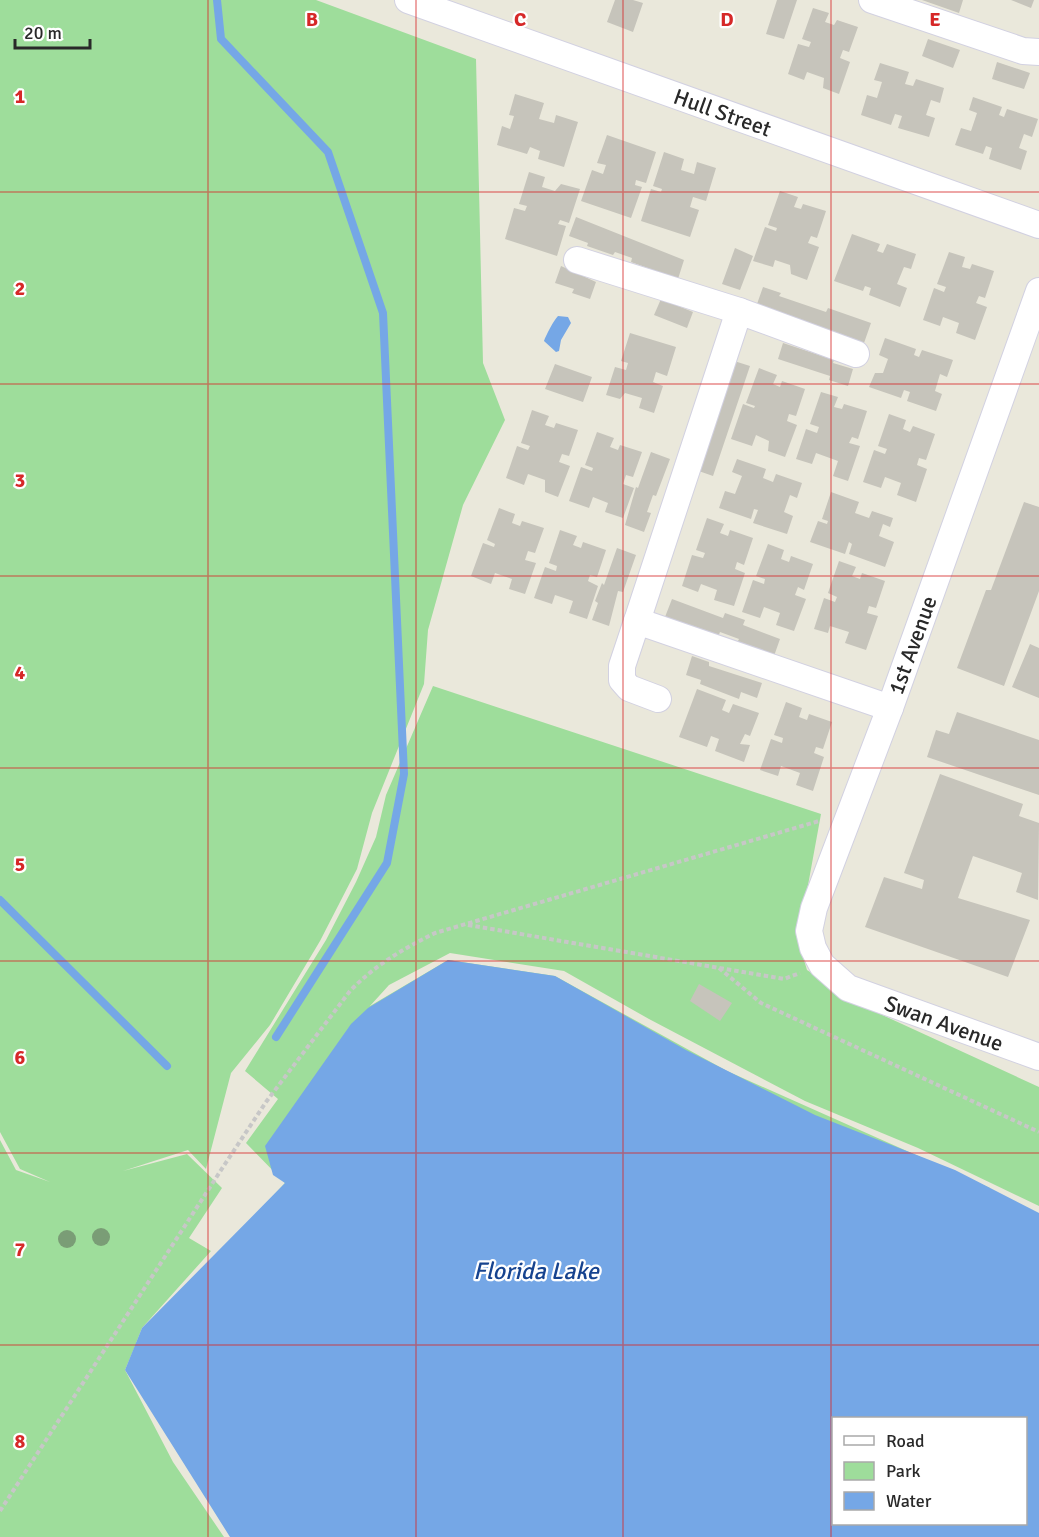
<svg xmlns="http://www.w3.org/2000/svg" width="1039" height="1537" viewBox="0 0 1039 1537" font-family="Signika,sans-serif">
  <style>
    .green { fill: #9edd9b }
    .water { fill: #75a7e6; fill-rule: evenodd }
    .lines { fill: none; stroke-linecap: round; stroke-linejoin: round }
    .stream { stroke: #75a7e6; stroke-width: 8 }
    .building { fill: #c6c4bb }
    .minor-casing { stroke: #d2d1e1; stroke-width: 28 }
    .path { stroke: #c7c7c7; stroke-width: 4; stroke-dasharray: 4.5 3; stroke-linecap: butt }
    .minor { stroke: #fff; stroke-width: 26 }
    .tree { fill: #7a9d76 }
    .grid { fill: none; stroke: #d62828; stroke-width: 1.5; stroke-opacity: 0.55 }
    .labels { text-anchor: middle; stroke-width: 4.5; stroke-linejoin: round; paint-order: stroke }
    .street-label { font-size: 22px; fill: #292929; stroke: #fff }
    .water-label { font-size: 24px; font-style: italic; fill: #16438f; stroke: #fff }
    .grid-label { font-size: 20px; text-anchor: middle; font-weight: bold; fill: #d62828; stroke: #fff; stroke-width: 4.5; stroke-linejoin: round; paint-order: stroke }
  </style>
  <rect width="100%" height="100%" fill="#eae8db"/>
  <path class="green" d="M0,0h316l160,59 7,304 22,57 -42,85 -35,125 -4,54 -52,129 -15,56 -37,72 -50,84 -39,48 -25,96 -18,-19 -65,21 64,-17 35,34 -33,50 22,13 -69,77 -6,15 149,-160 -39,-40 32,-44 -33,-28 81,-131 30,-58 20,-45 10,-42 47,-109 388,128 -23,126 9,30 58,37 174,80v119l-121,-58 -113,-47 -156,-82 -85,-48 -114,-18 -61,32 -19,21 78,-46 107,16 172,95 263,117 -855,158 -10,24 48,92 51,75h-224v-397l16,30 34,12 -30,-13 -20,-37z"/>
  <path class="water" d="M558,316l10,1 3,6 -10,17 -2,11 -3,1 -12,-11c2,-6 10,-21 14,-25z
    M448,960l107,16 131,74 129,65 140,55 84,43v324h-809l-105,-167 17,-42 143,-145 -12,-8 -8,-29 86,-122 17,-16zM834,1418h192v106h-192z"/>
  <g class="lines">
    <path class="stream" d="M217,0l4,39 107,113 55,161 21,461 -17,89 -111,174
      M0,900l167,166"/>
  </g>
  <path class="building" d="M615,0h18l10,3 -10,29 -26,-10z
    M777,0h20l-13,39 -18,-5z
    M922,0h41l-4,13z
    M1011,0h23l-3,8z
    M813,8l16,5 -4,9 9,3 3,-5 21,7 -9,25 -6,-2 -3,8 10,4 -11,32 -16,-6 1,-10 -17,-6 -3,8 -16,-6 10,-30 11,3 2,-5 -9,-3z
    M928,39l32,11 -7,18 -31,-12z
    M997,62l33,11 -6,16 -32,-10z
    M880,63l29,9 -4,12 8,2 3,-7 28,9 -4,15 -9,-3 -5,15 9,3 -6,19 -31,-9 4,-12 -7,-2 -4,11 -30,-10 6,-20 10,3 5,-16 -8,-2z
    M515,94l29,9 -5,16 15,4 2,-8 22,7 -14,45 -26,-8 2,-8 -10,-4 -3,7 -30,-9 5,-19 8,3 4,-13 -5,-1z
    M973,97l29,10 -3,8 5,2 3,-8 31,10 -6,18 -8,-3 -5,14 8,3 -6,19 -32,-11 3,-11 -6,-2 -3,8 -28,-9 6,-17 10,3 6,-18 -8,-3z
    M607,135l49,17 -10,31 -10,-3 -1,5 7,2 -11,31 -50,-17 11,-31 11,4 3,-9 -9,-2z
    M664,152l20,7 -3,11 13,4 3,-12 19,6 -10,33 -13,-4 -3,10 9,3 -9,27 -49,-16 10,-32 10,3 1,-3 -9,-3z
    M529,172l16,5 -3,10 13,4 6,-7 19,5 -11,34 -9,-3 -2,4 8,2 -9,30 -52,-17 9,-31 11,3 2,-5 -8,-2z
    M780,191l18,6 -4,10 7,2 2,-5 23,7 -9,27 -6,-2 -3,7 11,4 -12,33 -16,-6 -1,-9 -15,-5 -2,7 -20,-6 12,-34 11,4 1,-3 -9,-3z
    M576,217l108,43 -6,19 -47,-17 1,-4 -17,-6 -2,3 -26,-9 1,-3 -19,-7z
    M852,234l28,10 -3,7 6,2 4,-9 29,10 -5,15 -7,-2 -7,17 10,4 -7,19 -31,-12 2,-7 -6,-2 -2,5 -29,-10z
    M735,248l18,8 -13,34 -18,-6z
    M949,252l16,5 -3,10 8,2 2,-5 22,7 -9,27 -6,-2 -3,7 11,4 -12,33 -19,-7 3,-10 -16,-6 -3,9 -17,-6 11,-32 10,4 2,-5 -9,-3z
    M561,266l35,16 -6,17 -18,-6 2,-4 -19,-6z
    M763,287l18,6 -2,3 47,16 2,-4 43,15 -7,20 -92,-28 1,-5 -16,-6z
    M661,299l32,13 -6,16 -33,-13z
    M630,333l46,14 -9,29 -11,-4 -3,10 10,4 -9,27 -15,-5 3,-10 -17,-5 -5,6 -14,-4 9,-28 11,3 2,-7 -7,-2z
    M885,338l31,11 -2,6 5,2 3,-7 31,10 -6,17 -7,-3 -5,17 7,3 -6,17 -29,-10 3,-9 -6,-2 -3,8 -32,-11 6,-14h8l5,-14 -9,-4z
    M783,343l51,17 -1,3 20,6 -5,17 -19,-6 1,-4 -52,-17z
    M731,360l19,6 -37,110 -20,-7z
    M555,364l37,13 -9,25 -38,-13z
    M759,368l18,7 -4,9 7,3 2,-6 23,8 -9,27 -7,-2 -2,7 10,4 -12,32 -17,-6 1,-10 -13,-6 -4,11 -21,-7 12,-35 11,4 1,-2 -9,-3z
    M821,392l17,5 -4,10 8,2 2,-5 23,7 -9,28 -6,-2 -3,6 11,3 -12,35 -15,-5 5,-15 -22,-8 -4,11 -16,-5 10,-30 11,4 2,-6 -9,-3z
    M532,410l17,6 -4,9 9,3 2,-5 22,7 -9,26 -7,-2 -3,8 11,4 -12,31 -13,-5v-12l-17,-6 -4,11 -18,-7 11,-32 11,4 2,-4 -9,-3z
    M889,414l17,6 -3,9 7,3 3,-6 22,8 -9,26 -7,-2 -2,7 10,4 -11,33 -19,-7 4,-12 -16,-6 -4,11 -18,-6 11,-32 11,4 2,-5 -9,-3z
    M597,432l17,6 -4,9 8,3 2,-5 22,7 -9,25 -7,-2 -3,9 11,4 -11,30 -18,-6 3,-9 -15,-6 -4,11 -20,-7 12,-34 11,4 1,-3 -8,-3z
    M651,452l19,7 -14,37 -3,-1 -6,17 4,1 -7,19 -19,-7 11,-38 2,1z
    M737,459l29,10 -3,9 10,4 3,-8 26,9 -5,15 -7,-3 -6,17 9,4 -6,18 -34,-11 5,-13 -4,-1 -3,10 -32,-11 6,-17 10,3 7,-18 -10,-4z
    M831,492l28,10 -4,11 14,5 3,-7 21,7 -3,9 -7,-3 -4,12 15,6 -9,25 -36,-13 3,-10 -3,-2 -4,12 -35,-12 8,-21 9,3 1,-3 -6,-2z
    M1024,502l15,5v84l-35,95 -47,-18 29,-78h5z
    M499,508l16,6 -3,9 8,3 2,-5 22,7 -9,25 -7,-2 -3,9 11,3 -11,31 -16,-5 3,-10 -17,-6 -4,11 -20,-8 12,-33 11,4 1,-3 -8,-4z
    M707,518l17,6 -4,9 8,3 2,-6 23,8 -9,27 -7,-3 -2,7 10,4 -11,33 -20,-6 3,-10 -16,-6 -3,8 -16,-6 10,-31 11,3 2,-5 -9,-3z
    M560,530l17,6 -4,9 8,3 2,-6 23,8 -9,27 -7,-2 -2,6 10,5 -11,33 -18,-6 4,-12 -18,-6 -3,9 -18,-6 11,-31 11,4 1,-5 -8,-3z
    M768,544l16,6 -3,9 8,3 2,-6 22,8 -9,26 -6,-3 -3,8 11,4 -12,32 -18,-6 4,-12 -16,-6 -4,11 -18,-6 11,-32 11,4 1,-5 -9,-3z
    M617,548l19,7 -13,37 -5,-1 -9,35 -17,-6 6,-17 -3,-2 7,-18 2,2z
    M839,561l17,6 -4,9 8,3 2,-6 23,8 -9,27 -7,-2 -2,7 11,3 -12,34 -21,-7 4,-11 -19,-6 -2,7 -14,-4 10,-31 11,4 2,-5 -9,-4z
    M672,599l51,19 2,-5 20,7 -2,5 37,14 -6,17 -37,-13 2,-4 -19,-7 -2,5 -53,-20z
    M1030,644l9,4v50l-27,-11z
    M692,656l17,6v4l53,17 -5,15 -16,-6 -2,7 -39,-15 1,-4 -15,-5z
    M697,689l29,11 -4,10 7,3 4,-9 26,9 -9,23 -5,-2 -5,10 10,1 -6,17 -29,-11 4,-12 -8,-3 -4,11 -28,-10z
    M786,702l16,6 -3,9 8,3 2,-6 23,8 -9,27 -7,-2 -2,6 10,4 -11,34 -17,-6 4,-12 -19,-7 -3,10 -18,-6 11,-31 11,4 1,-5 -9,-3z
    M957,712l82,28v55l-112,-38 9,-27 13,4z
    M940,774l83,30 -4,12 20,7 -1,77 -22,-8 6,-19 -49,-17 -15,42 72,22 -22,57 -143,-50 19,-50 38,12 2,-9 -20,-7z
    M699,984l33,19 -12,18 -30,-20z"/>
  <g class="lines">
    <g class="minor-casing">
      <g id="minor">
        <path id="s1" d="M408,0l631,225"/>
        <path d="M872,0l151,51 16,1"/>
        <path d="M577,260l162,51"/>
        <path id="s2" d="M1039,291l-149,417 -76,200 -5,23 4,17 9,17 26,23 191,69"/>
        <path d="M637,621l102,-310 117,43"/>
        <path d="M658,699l-29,-11 -7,-8v-14l15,-45 253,87"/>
      </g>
    </g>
    <path class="path" d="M468,925l316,54 16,-6
      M719,968l42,35 278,129
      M0,1511l225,-347 41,-62 84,-111c25,-26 53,-42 85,-58l384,-112"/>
    <use href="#minor" class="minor"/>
  </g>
  <g class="tree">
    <circle cx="101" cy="1237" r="9"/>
    <circle cx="67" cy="1239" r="9"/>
  </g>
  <path class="grid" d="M208,0v1537M416,0v1537M623,0v1537M831,0v1537M0,192h1039M0,384h1039M0,576h1039M0,768h1039M0,961h1039M0,1153h1039M0,1345h1039"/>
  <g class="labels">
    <g class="street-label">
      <text dy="8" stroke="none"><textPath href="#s1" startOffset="334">Hull Street</textPath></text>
      <text transform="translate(912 645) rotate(-70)" y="8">1st Avenue</text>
      <text dy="8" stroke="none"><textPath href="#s2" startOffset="854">Swan Avenue</textPath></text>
    </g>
    <g class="water-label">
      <text x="536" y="1279">Florida Lake</text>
    </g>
  </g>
  <g class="grid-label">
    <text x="312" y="26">B</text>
    <text x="520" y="26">C</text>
    <text x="727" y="26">D</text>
    <text x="935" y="26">E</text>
    <text x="20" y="103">1</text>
    <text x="20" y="295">2</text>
    <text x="20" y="487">3</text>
    <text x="20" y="679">4</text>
    <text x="20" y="871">5</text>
    <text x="20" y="1064">6</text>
    <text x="20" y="1256">7</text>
    <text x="20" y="1448">8</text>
  </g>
  <rect x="832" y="1417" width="195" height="108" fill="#ffffff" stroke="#a9a9a9" stroke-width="1.5"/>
  <rect x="844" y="1436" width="30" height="9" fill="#ffffff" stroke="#a9a9a9" stroke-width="1.5"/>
  <text x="886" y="1447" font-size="18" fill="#292929">Road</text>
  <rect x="844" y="1462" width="30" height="18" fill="#9edd9b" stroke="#a9a9a9" stroke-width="1.5"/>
  <text x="886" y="1477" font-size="18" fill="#292929">Park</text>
  <rect x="844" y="1492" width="30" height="18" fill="#75a7e6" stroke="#a9a9a9" stroke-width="1.5"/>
  <text x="886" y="1507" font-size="18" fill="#292929">Water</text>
  <path d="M15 39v9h75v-9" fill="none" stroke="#292929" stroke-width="3"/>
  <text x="24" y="39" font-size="18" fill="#292929" stroke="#ffffff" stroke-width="4.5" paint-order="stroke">20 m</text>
</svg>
